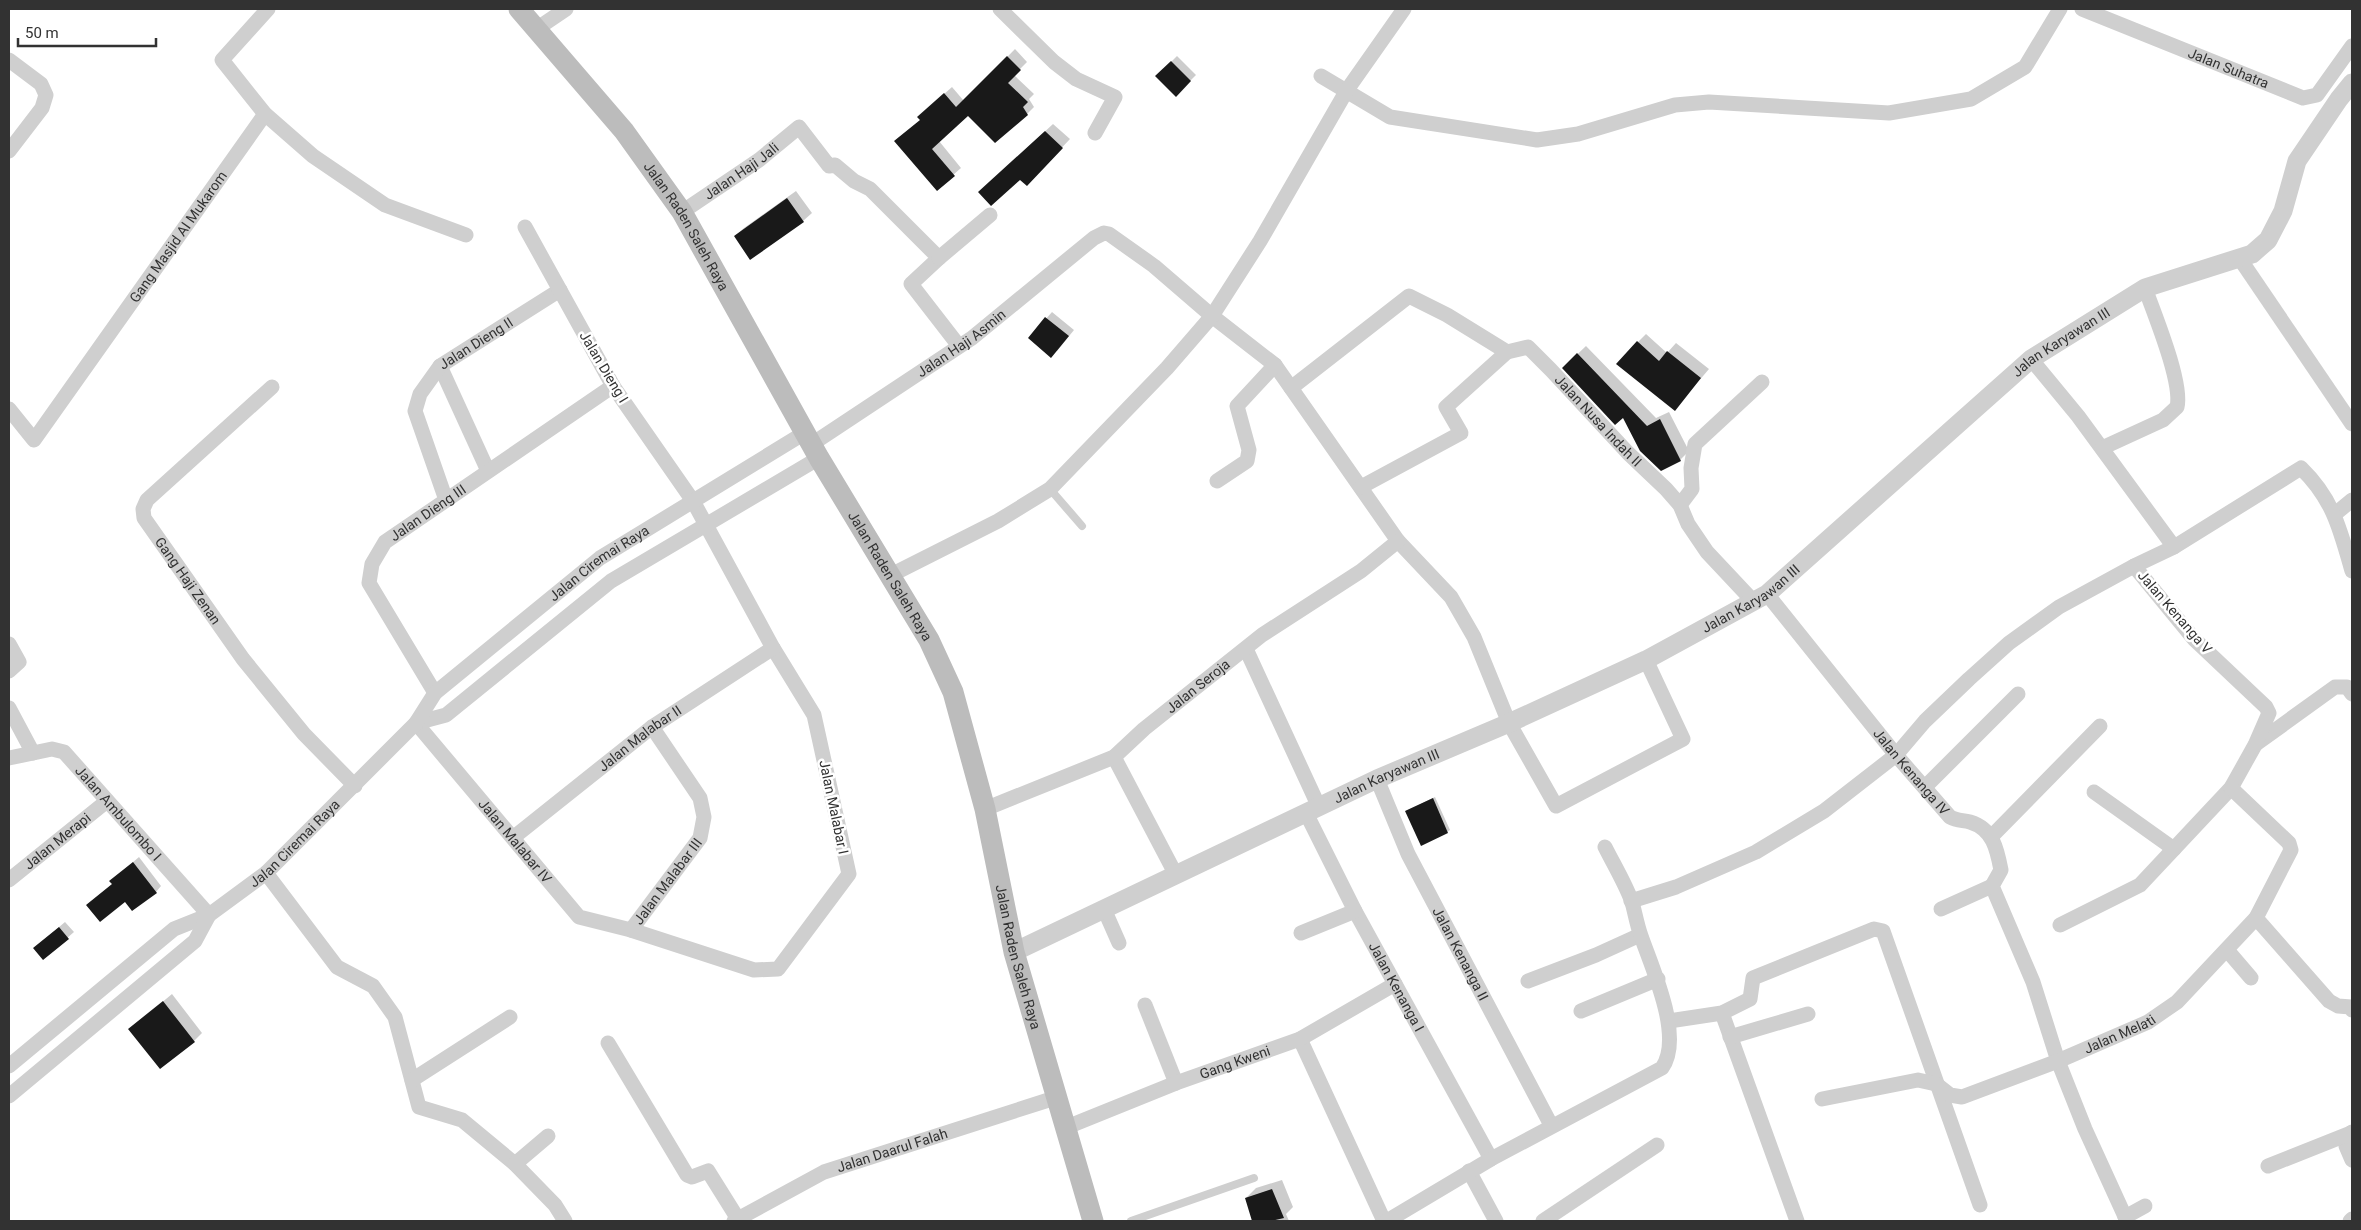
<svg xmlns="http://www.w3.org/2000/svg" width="2361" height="1230" viewBox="0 0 2361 1230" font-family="Roboto,sans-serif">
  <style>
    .shadow { fill: #0003 }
    .building { fill: #191919 }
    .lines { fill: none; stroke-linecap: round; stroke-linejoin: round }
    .service { stroke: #cfcfcf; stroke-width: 8 }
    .minor { stroke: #cfcfcf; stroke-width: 15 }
    .tertiary { stroke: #cfcfcf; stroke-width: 19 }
    .secondary { stroke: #bcbcbc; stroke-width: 21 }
    .labels { text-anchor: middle; stroke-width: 5; stroke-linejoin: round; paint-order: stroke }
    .street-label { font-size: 14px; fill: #323232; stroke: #fff }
  </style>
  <rect width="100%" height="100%" fill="#fff"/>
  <path class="shadow" d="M1015,49l12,13 -13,13 20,19 -5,5 5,8 -7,7h-59l-29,27 22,27 -24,21 -16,-70 5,-9 26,-23 12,14z
    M1177,56l19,19 -20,20 -19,-19z
    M1053,124l17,15 -35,37 -47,8z
    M796,191l16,22 -9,8 -68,15 9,-8z
    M1052,312l22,18 -17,21 -28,-13z
    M1646,334l21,19 9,-10 33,26 -34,40 -37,-67z
    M1586,346l70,72 13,-6 20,39 -9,9 -117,-92z
    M1435,797l15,33 -3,2 -41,-21z
    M139,857l22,29 -5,6 -43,-8 -2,-3z
    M65,922l9,10 -31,27 -3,-16z
    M172,994l30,39 -8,8 -64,-12z
    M1282,1180l11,27 -7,7 3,7h-36l-7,-23 10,-10z"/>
  <path class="building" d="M1007,56l14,14 -13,13 20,19 -5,5 5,8 -33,28 -27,-27 -36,33 23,27 -18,15 -43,-50 26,-21 -3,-3 27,-24 12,14z
    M1171,61l20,20 -15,16 -21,-21z
    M1045,131l18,17 -36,38 -7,-6 -29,26 -13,-14z
    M787,198l17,24 -54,38 -16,-24z
    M1045,317l24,19 -18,22 -23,-20z
    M1637,341l22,20 8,-10 34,27 -26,33 -59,-47z
    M1577,353l70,73 13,-7 21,42 -20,10 -21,-20 -17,-33 -8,7 -53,-57z
    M1433,798l15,35 -27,13 -16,-35z
    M133,862l24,31 -25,18 -7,-9 -25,20 -14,-17 26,-21 -3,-3z
    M59,927l10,12 -26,21 -10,-12z
    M163,1001l32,41 -35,27 -32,-40z
    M1272,1189l12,29 -13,3h-19l-7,-23z"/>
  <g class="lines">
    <path class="service" d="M1050,489l32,37
      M1131,1221l123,-43"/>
    <g class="minor">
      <path d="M268,9l-46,51 43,54 48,42 72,49 81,30"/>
      <path d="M1000,9l54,53 22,17 39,18 -20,36"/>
      <path id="s1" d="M2082,9l221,89 14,-3 35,-49"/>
      <path d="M535,30l31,-21"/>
      <path d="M9,60l32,24 5,11 -4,13 -33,43"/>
      <path d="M1321,76l69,41 147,23 41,-6 97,-29 34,-3 180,11 82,-14 54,-32 35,-58"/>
      <path id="s2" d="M682,212l77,-52 40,-33 30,39 6,-1 19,16 16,8 69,69 -28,26 48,62"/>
      <path d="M939,258l51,-43"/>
      <path d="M2240,259l112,165"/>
      <path d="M2031,359l47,57 96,131"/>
      <path d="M440,366l48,105"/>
      <path id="s3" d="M272,387l-125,113 -4,9 1,9 99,141 61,75 51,52"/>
      <path id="s4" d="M1291,388l118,-92 38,19 60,37 21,-5 23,23 77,83 38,36 14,16 8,19 19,28 46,49"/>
      <path id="s5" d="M9,409l25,31 231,-326"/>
      <path id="s6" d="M812,444l160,-106 122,-100 10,-5 5,1 45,32 58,50 63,49 123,176 53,56 23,40 35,86 47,83 127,-67 -37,-79"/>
      <path d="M2102,448l61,-28 14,-13c6,-24 -23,-94 -32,-119"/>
      <path d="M1217,481l30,-20 2,-11 -12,-44 38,-41"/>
      <path d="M1361,487l100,-54 -15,-26 61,-55"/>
      <path id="s7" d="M446,500l-31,-89 5,-17 20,-28 120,-76"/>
      <path d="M1680,505l12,-16 -1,-21 4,-24 67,-62"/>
      <path d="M2335,514l17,-14"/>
      <path d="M891,575l107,-54 52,-32 117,-121 45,-52 48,-75 87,-151 57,-81"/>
      <path id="s8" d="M1767,594l129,161 54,62c7,4 13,3 20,5 23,7 27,27 31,48l-9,16 41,96 25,79 27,68 42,92"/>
      <path d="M9,644l10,18 -10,9"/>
      <path d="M1246,649l73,158"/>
      <path id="s9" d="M435,693l-66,-110 3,-19 13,-22 228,-156"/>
      <path d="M9,708l24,45"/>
      <path id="s10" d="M416,723l163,194 52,13 123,40 24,-1 71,-95 -35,-159 -41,-67 -80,-147 -80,-115 -88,-159"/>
      <path d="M416,723l30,-8 165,-134 208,-123"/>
      <path d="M2256,744l79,-57h12l5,7"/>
      <path d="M1114,757l62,118"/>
      <path id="s11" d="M9,758l43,-9 12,3 145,163"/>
      <path id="s12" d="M1377,779l31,75 143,271"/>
      <path d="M1925,787l93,-93"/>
      <path d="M2094,792l80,57"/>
      <path id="s13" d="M985,809l129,-52 30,-28 118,-94 99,-64 37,-30"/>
      <path id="s14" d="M1306,813l49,98 136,248"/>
      <path id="s15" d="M514,837l138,-110 121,-79"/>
      <path d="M1991,837l109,-111"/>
      <path d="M266,873l71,94 36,19 22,31 24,90 43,13 53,44 40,41 10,16"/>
      <path id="s16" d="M9,880l98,-79"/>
      <path d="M1631,901l45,-14 80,-35 68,-41 72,-56 29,-34 44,-42 40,-36 50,-36 75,-41 40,-19 127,-79c32,31 39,61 51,103"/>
      <path d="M1104,909l15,34"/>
      <path d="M1941,909l51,-23"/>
      <path d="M2256,918l73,83 9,5 13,1 1,3"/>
      <path d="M2060,925l80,-40 91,-97 24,-43 14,-32 -3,-6 -72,-68 -60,-73"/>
      <path id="s17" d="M631,930l69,-92 4,-21 -4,-19 -48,-71"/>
      <path d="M1301,933l54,-22"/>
      <path d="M2227,950l24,28"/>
      <path d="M1528,981l68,-26 44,-20"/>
      <path d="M1145,1005l31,78"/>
      <path d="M1581,1011l77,-32"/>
      <path d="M1722,1013l75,208"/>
      <path d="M1669,1021l53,-8 28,-14 3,-21 121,-49 9,2 97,274"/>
      <path d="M1730,1037l78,-23"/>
      <path d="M1300,1039l84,182"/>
      <path d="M608,1043l79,132 5,2 16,-6 30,48"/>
      <path id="s18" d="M9,1066l165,-137 35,-14 57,-42 150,-150 19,-30 165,-135 206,-126"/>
      <path d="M412,1080l98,-63"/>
      <path d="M9,1096l186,-155 14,-26"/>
      <path id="s19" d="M1822,1099l96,-19 18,4 14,11 12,2 96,-36 90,-39 29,-20 79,-84 35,-68 -2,-7 -58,-55"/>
      <path id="s20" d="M1067,1127l109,-44 124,-44 95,-55"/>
      <path d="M2352,1132l-6,14 6,14"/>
      <path d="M515,1164l33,-28"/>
      <path d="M2268,1166l83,-33"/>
      <path d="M1469,1171l27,50"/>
      <path d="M2125,1217l20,-11"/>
      <path id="s21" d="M734,1221l90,-49 234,-75"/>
      <path d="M1387,1221l104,-62 171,-91c22,-31 -10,-100 -21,-132 -4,-11 -6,-23 -9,-34 -7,-19 -18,-37 -27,-55"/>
      <path d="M1543,1221l114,-76"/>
      <path d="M2350,1221l2,-2"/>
    </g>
    <path class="tertiary" id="s22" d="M1014,952l363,-173 132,-56 137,-63 121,-66 264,-235 114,-71 107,-34 16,-14 15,-29 14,-50 42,-62 13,-16"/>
    <path class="secondary" id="s23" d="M519,9l105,122 58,81 137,246 110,182 24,52 32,117 29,143 79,269"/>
  </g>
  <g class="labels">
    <g class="street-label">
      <text dy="5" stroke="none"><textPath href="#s1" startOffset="158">Jalan Suhatra</textPath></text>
      <text dy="5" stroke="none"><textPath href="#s2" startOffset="72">Jalan Haji Jali</textPath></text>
      <text dy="5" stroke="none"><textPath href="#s23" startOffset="275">Jalan Raden Saleh Raya</textPath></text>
      <text dy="5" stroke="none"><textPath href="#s5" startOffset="289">Gang Masjid Al Mukarom</textPath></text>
      <text dy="5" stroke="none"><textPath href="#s6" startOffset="180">Jalan Haji Asmin</textPath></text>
      <text dy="5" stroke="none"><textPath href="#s22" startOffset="1222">Jalan Karyawan III</textPath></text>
      <text dy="5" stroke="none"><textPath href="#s7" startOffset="189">Jalan Dieng II</textPath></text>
      <text transform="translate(604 367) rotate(59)" y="5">Jalan Dieng I</text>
      <text dy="5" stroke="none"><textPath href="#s4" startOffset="386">Jalan Nusa Indah II</textPath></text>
      <text dy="5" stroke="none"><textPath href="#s9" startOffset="225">Jalan Dieng III</textPath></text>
      <text dy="5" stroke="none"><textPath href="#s18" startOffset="780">Jalan Ciremai Raya</textPath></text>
      <text dy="5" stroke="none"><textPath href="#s23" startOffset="680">Jalan Raden Saleh Raya</textPath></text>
      <text dy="5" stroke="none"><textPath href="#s3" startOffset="264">Gang Haji Zenan</textPath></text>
      <text dy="5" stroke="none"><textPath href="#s22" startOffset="818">Jalan Karyawan III</textPath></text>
      <text transform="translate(2175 612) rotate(49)" y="5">Jalan Kenanga V</text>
      <text dy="5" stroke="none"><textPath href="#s13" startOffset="249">Jalan Seroja</textPath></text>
      <text dy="5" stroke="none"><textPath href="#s15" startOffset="160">Jalan Malabar II</textPath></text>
      <text dy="5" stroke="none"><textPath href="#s8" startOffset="229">Jalan Kenanga IV</textPath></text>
      <text dy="5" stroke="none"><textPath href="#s22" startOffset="412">Jalan Karyawan III</textPath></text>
      <text transform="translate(834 807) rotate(78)" y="5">Jalan Malabar I</text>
      <text dy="5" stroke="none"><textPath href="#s11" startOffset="138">Jalan Ambulombo I</textPath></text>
      <text dy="5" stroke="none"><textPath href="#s10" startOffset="154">Jalan Malabar IV</textPath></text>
      <text dy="5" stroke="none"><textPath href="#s16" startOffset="62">Jalan Merapi</textPath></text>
      <text dy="5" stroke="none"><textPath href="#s18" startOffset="364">Jalan Ciremai Raya</textPath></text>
      <text dy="5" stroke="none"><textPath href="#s17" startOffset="61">Jalan Malabar III</textPath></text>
      <text dy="5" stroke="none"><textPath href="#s12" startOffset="194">Jalan Kenanga II</textPath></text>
      <text dy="5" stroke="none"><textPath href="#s23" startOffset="1085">Jalan Raden Saleh Raya</textPath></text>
      <text dy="5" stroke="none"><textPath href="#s14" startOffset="196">Jalan Kenanga I</textPath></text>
      <text dy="5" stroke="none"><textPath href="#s19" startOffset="316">Jalan Melati</textPath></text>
      <text dy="5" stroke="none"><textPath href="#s20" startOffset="180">Gang Kweni</textPath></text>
      <text dy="5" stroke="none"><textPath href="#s21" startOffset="174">Jalan Daarul Falah</textPath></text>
    </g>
  </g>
  <rect width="2361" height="1230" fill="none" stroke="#323232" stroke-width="20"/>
  <path d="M18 38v8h138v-8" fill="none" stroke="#323232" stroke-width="2.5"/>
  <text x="25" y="38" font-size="15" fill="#323232" stroke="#ffffff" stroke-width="4" paint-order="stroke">50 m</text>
</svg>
